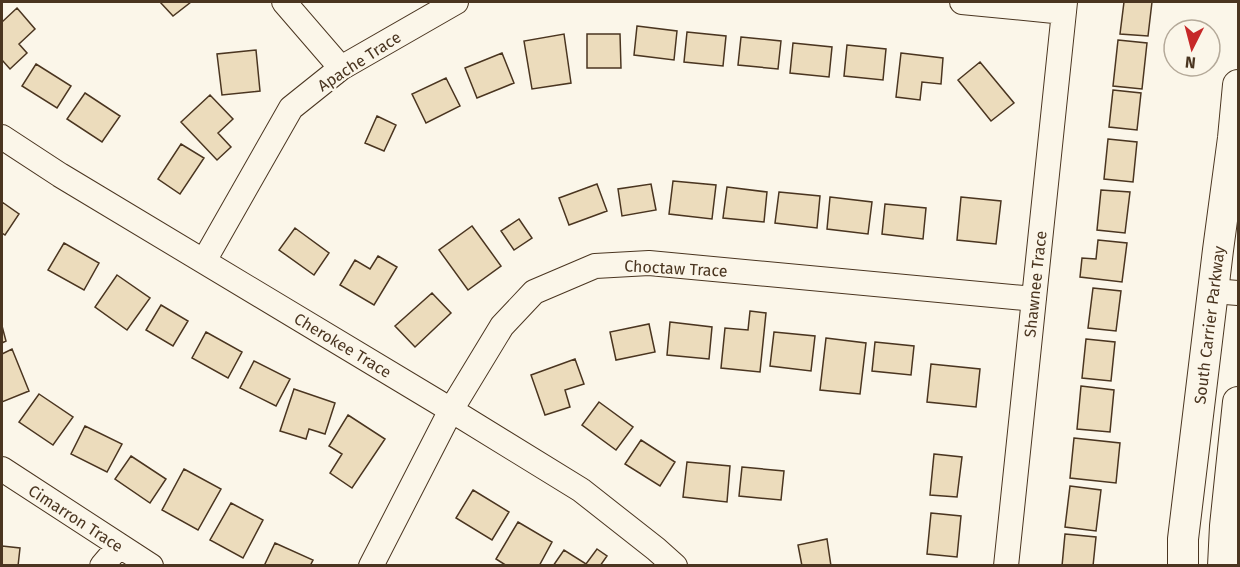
<svg xmlns="http://www.w3.org/2000/svg" width="1240" height="567" viewBox="0 0 1240 567" font-family="'Fira Sans',sans-serif">
  <style>
    .building { fill: #ecdcbc; stroke: #4a3520; stroke-width: 1.5 }
    .lines { fill: none; stroke-linecap: round; stroke-linejoin: round }
    .minor-casing { stroke: #4a3520; stroke-width: 26 }
    .major-casing { stroke: #4a3520; stroke-width: 32 }
    .minor { stroke: #fbf6e9; stroke-width: 24 }
    .major { stroke: #fbf6e9; stroke-width: 30 }
    .labels { text-anchor: middle; stroke-width: 4.5; stroke-linejoin: round; paint-order: stroke }
    .street-label { font-size: 16px; fill: #4a3520; stroke: #fbf6e9 }
  </style>
  <rect width="100%" height="100%" fill="#fbf6e9"/>
  <path class="building" d="M160,2h31l-18,14z
    M1124,2h28l-4,34 -28,-2z
    M17,8l18,21 -16,15 8,9 -17,16 -8,-9v-38z
    M637,26l40,5 -3,29 -40,-5z
    M687,32l39,4 -3,30 -39,-4z
    M564,34l7,49 -39,6 -8,-48z
    M587,34h33l1,34h-34z
    M741,37l40,4 -3,28 -40,-4z
    M1118,40l29,3 -5,46 -29,-3z
    M793,43l39,4 -3,30 -39,-4z
    M847,45l39,4 -3,31 -39,-4z
    M256,50l4,41 -38,4 -5,-41z
    M502,53l12,30 -37,15 -12,-30z
    M901,53l42,5 -2,26 -19,-2 -2,18 -24,-3z
    M980,62l34,41 -23,18 -33,-41z
    M36,64l35,22 -14,22 -35,-22z
    M446,78l14,28 -34,17 -14,-29z
    M1113,90l28,3 -4,37 -28,-3z
    M85,93l35,23 -18,26 -35,-23z
    M210,95l23,24 -15,14 13,14 -14,13 -36,-38z
    M377,116l19,9 -12,26 -19,-8z
    M1108,139l29,3 -4,40 -29,-3z
    M181,144l23,14 -24,36 -22,-15z
    M673,181l43,4 -4,34 -43,-5z
    M597,184l10,27 -38,14 -10,-27z
    M651,184l5,26 -34,6 -4,-27z
    M727,187l40,5 -3,30 -41,-4z
    M1101,190l29,2 -5,41 -28,-3z
    M779,192l41,4 -3,32 -42,-5z
    M830,197l42,5 -4,32 -41,-5z
    M961,197l40,4 -5,43 -39,-4z
    M2,202l17,12 -14,21 -3,-2z
    M885,204l41,4 -3,31 -41,-5z
    M519,219l13,19 -18,12 -13,-19z
    M472,226l29,40 -33,24 -29,-40z
    M295,228l34,25 -15,22 -35,-25z
    M1098,240l29,3 -5,39 -42,-5 2,-19 14,1z
    M64,243l35,20 -15,27 -36,-20z
    M378,256l19,11 -23,38 -34,-20 15,-25 15,9z
    M117,275l33,23 -23,32 -32,-23z
    M1093,288l28,3 -5,40 -28,-3z
    M432,293l19,20 -36,34 -20,-21z
    M161,305l27,16 -15,25 -27,-16z
    M750,311l16,2 -6,59 -39,-4 4,-40 23,2z
    M670,322l42,5 -3,32 -42,-4z
    M649,324l6,28 -39,8 -6,-28z
    M2,326l4,15 -4,2z
    M206,332l36,20 -14,26 -36,-20z
    M774,332l41,4 -4,35 -41,-5z
    M826,338l40,5 -6,51 -40,-4z
    M1086,339l29,3 -4,39 -29,-3z
    M875,342l39,4 -3,29 -39,-4z
    M12,349l17,42 -27,11v-48z
    M575,359l9,25 -19,6 5,17 -25,8 -14,-40z
    M254,361l36,18 -14,27 -36,-18z
    M931,364l49,5 -4,38 -49,-5z
    M1081,386l33,4 -4,42 -33,-3z
    M294,389l41,14 -10,31 -16,-5 -3,10 -26,-8z
    M39,394l34,23 -20,28 -34,-23z
    M599,402l34,25 -17,23 -34,-25z
    M348,415l37,24 -33,49 -22,-15 12,-19 -13,-8z
    M85,426l37,18 -15,28 -36,-18z
    M1074,438l46,5 -4,40 -46,-5z
    M641,440l34,22 -15,24 -35,-22z
    M934,454l28,3 -5,40 -27,-2z
    M131,456l35,23 -16,24 -35,-24z
    M687,462l43,4 -3,36 -44,-5z
    M742,467l42,4 -3,29 -42,-4z
    M184,469l37,20 -23,41 -36,-20z
    M1070,486l31,4 -5,41 -31,-4z
    M473,490l36,22 -17,28 -36,-22z
    M231,503l32,17 -20,38 -33,-18z
    M931,513l30,3 -4,41 -30,-3z
    M518,522l34,20 -13,24h-32l-11,-7z
    M1065,534l31,3 -3,29h-31z
    M827,539l4,27h-29l-4,-21z
    M275,543l38,17 -3,6h-46z
    M2,546l18,2 -2,18h-16z
    M597,549l10,7 -7,10h-47l11,-16 22,14z"/>
  <g class="lines">
    <g class="minor-casing">
      <path id="minor" d="M284,2l57,66
        M962,2l102,10
        M2,137l58,38 391,235 130,80 75,59 19,17
        M204,261l87,-153 50,-40 115,-66
        M1213,291l25,2
        M2,469l149,97
        M102,566l17,-20
        M371,566l80,-156 51,-84 32,-34 61,-26 54,-3 385,36
        M1006,566l59,-564"/>
    </g>
    <g class="major-casing">
      <path id="major" d="M1183,566v-27l35,-289 15,-112 5,-53
        M1223,566l2,-40 13,-124"/>
    </g>
    <use href="#minor" class="minor"/>
    <use href="#major" class="major"/>
  </g>
  <g class="labels">
    <g class="street-label">
      <text transform="translate(359 61) rotate(-33)" y="6">Apache Trace</text>
      <text transform="translate(676 268) rotate(3)" y="6">Choctaw Trace</text>
      <text transform="translate(1035 284) rotate(-84)" y="6">Shawnee Trace</text>
      <text transform="translate(1209 325) rotate(-83)" y="6">South Carrier Parkway</text>
      <text transform="translate(343 345) rotate(31)" y="6">Cherokee Trace</text>
      <text transform="translate(76 518) rotate(33)" y="6">Cimarron Trace</text>
    </g>
  </g>
  <rect width="1240" height="567" fill="none" stroke="#4a3520" stroke-width="6"/>
  <g transform="translate(1192 48) rotate(186)"><circle r="28" fill="#fbf6e9" stroke="#b4a999" stroke-width="1.5"/>
  <path d="M0-4.5L10 22L0 15L-10 22Z" fill="#c62828"/>
  <text y="-9" font-size="16" font-weight="bold" text-anchor="middle" fill="#4a3520">N</text>
  </g>
</svg>
